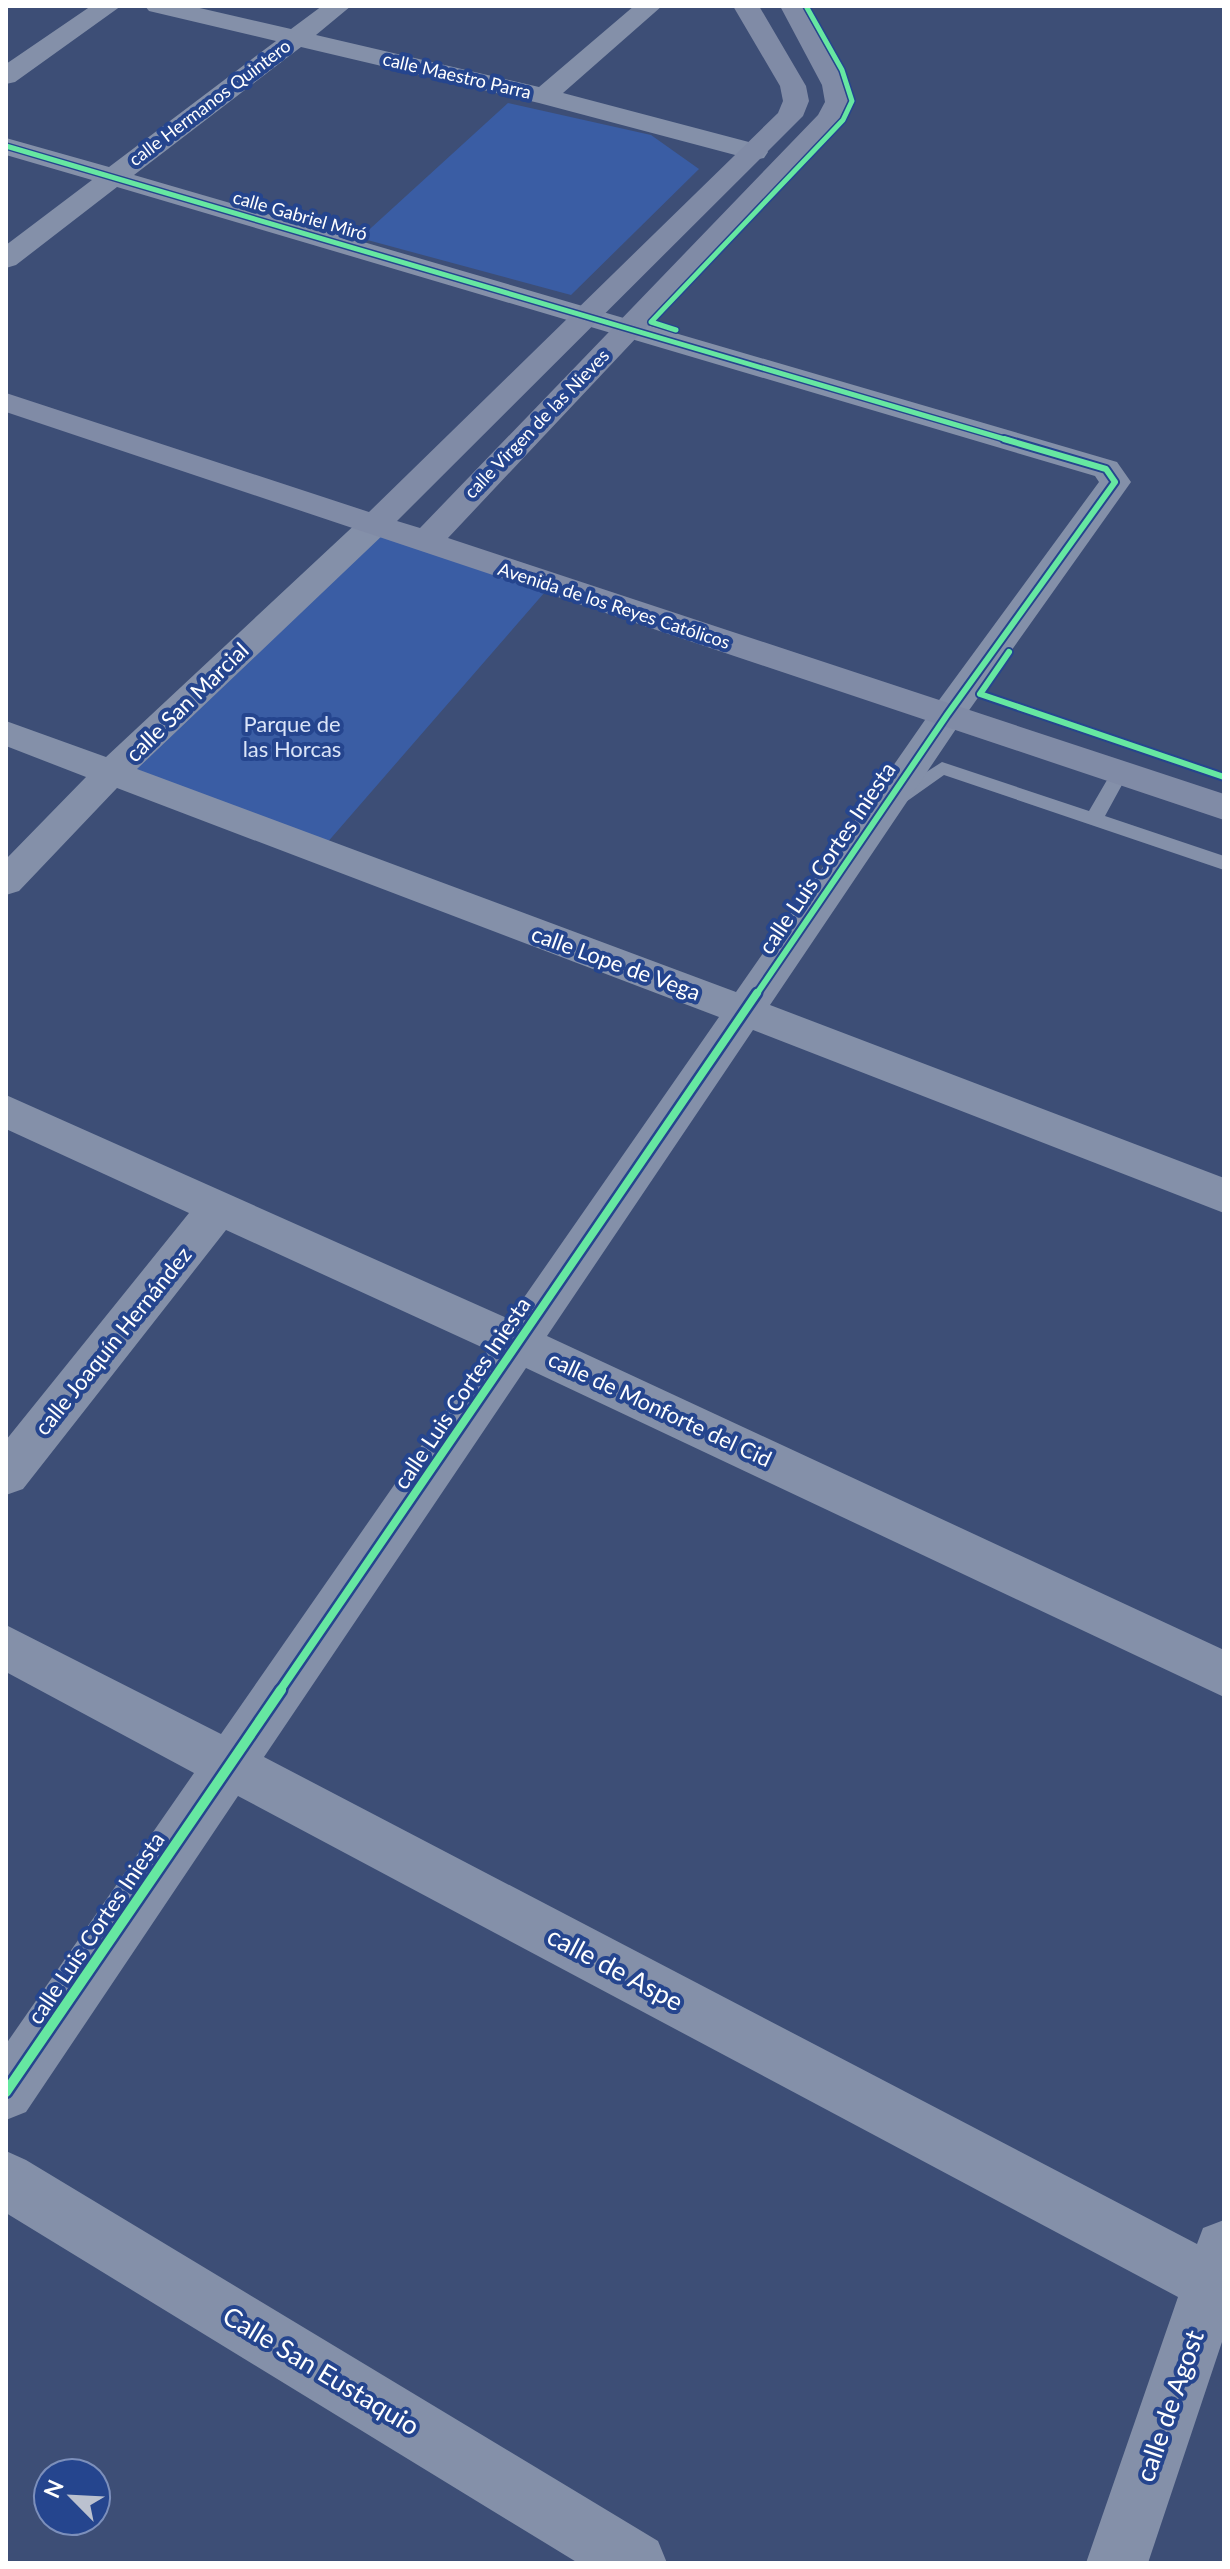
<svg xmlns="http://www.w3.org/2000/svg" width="1230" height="2569" viewBox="0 0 1230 2569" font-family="Lato,sans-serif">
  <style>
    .green { fill: #3a5da4 }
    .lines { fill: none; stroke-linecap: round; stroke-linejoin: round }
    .lane { fill: #8490a9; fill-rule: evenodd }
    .street { fill: #8490a9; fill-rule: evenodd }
    .secondary { fill: #808ba6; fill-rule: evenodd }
    .cycleway-far3-casing { stroke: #25458e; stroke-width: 8 }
    .cycleway-far2-casing { stroke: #25458e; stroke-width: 10 }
    .cycleway-far1-casing { stroke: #25458e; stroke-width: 13 }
    .cycleway-casing { stroke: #25458e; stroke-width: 15 }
    .cycleway-far3 { stroke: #66e7a1; stroke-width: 5 }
    .cycleway-far2 { stroke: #66e7a1; stroke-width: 6 }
    .cycleway-far1 { stroke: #66e7a1; stroke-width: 8 }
    .cycleway { stroke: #66e7a1; stroke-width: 10 }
    .labels { text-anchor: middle; stroke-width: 8; stroke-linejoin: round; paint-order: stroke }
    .far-street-label { font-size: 18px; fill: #fff; stroke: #25458e }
    .street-label { font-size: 22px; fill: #fff; stroke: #25458e }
    .park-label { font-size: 22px; fill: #dae4f8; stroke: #25458e }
    .near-street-label { font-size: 26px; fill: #fff; stroke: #25458e }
  </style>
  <rect width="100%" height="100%" fill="#3d4e76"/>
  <path class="green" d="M508,103l143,32 48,34 -128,126 -211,-57z
    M373,526l178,59 -232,267 -209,-78z"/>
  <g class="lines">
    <path class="lane" d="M942,762l147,49 25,-43h12l3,4 -24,44 119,40v14l-280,-95 -41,29h-14l-2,-4 2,-4z"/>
    <path class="street" d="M91,6h30l-106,76 -9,2v-20z
      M145,6h46l100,23 31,-23h29l-35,29 223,52 95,-81h28l-99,87 201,53 4,6 -4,6 -10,2 -215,-57 -238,-56 -167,128 983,287 14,20 -171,241 -190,282 454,173v35l-471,-183 -206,306 677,314v47l-698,-329 -262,389 933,487 6,-16 21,-8v116l-76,227h-62l92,-266 -940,-501 -212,316 -20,8v-76l188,-271 -188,-101v-47l215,109 267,-384 -262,-120 -203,259 -17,6v-55l183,-227 -183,-84v-34l503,224 210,-302 -602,-229 -98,103 -13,4v-36l80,-82 -80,-31v-25l100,36 255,-238 12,-3 12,3 4,7 -4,7 -248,236 599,223 198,-285 165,-225 -4,-6 -978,-289 -101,78 -10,3v-23l86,-65 -86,-25v-17l103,29 167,-126 -127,-30z
      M6,2151l20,9 632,381 9,22h-89l-572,-350z"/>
    <path class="secondary" d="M733,6h26l47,80 3,15 -6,15 -406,405 23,7 398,-413 7,-13 -3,-17 -42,-79h26l42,79 3,17 -8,16 -395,420 776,256v26l-1218,-408v-19l363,119 409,-399 5,-12 -3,-15z"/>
    <g class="cycleway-far3-casing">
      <path id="cycleway-far3" d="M6,146l1005,295
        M676,330l-25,-8 192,-202 9,-19 -10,-31 -36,-64"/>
    </g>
    <g class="cycleway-far2-casing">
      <path id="cycleway-far2" d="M1009,652l-29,42 244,83
        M756,995l191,-280 168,-233 -9,-13 -102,-30"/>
    </g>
    <g class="cycleway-far1-casing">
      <path id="cycleway-far1" d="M279,1692l478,-699"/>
    </g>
    <g class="cycleway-casing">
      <path id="cycleway" d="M6,2092l275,-402"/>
    </g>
    <use href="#cycleway-far3" class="cycleway-far3"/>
    <use href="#cycleway-far2" class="cycleway-far2"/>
    <use href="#cycleway-far1" class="cycleway-far1"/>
    <use href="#cycleway" class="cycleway"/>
  </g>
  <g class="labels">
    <g class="far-street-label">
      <text transform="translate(457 76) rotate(13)" y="6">calle Maestro Parra</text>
      <text transform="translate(210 103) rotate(-37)" y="6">calle Hermanos Quintero</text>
      <text transform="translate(300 216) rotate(16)" y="6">calle Gabriel Miró</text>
      <text transform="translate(537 424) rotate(-46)" y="6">calle Virgen de las Nieves</text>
      <text transform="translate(614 606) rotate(18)" y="6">Avenida de los Reyes Católicos</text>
    </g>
    <g class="street-label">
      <text transform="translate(187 702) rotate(-44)" y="8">calle San Marcial</text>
      <text transform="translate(827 858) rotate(-56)" y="8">calle Luis Cortes Iniesta</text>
      <text transform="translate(616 963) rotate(20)" y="8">calle Lope de Vega</text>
      <text transform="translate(113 1341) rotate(-51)" y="8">calle Joaquín Hernández</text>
      <text transform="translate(462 1393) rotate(-56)" y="8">calle Luis Cortes Iniesta</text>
      <text transform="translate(660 1409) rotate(25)" y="8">calle de Monforte del Cid</text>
      <text transform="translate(96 1928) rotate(-56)" y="8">calle Luis Cortes Iniesta</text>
    </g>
    <g class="park-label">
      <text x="292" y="732">Parque de<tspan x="292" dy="25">las Horcas</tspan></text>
    </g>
    <g class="near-street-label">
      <text transform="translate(615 1969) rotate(28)" y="9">calle de Aspe</text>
      <text transform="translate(321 2371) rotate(31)" y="9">Calle San Eustaquio</text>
      <text transform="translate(1170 2406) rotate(-71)" y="9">calle de Agost</text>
    </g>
  </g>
  <rect width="1230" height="2569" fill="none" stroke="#ffffff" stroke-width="16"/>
  <g transform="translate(72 2497) rotate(294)"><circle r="38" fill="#25458e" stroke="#7c8fbb" stroke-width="2"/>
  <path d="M0-6L14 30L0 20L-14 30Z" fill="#bbc1cf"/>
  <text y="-12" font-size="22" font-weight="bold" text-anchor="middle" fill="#ffffff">N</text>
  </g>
</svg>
